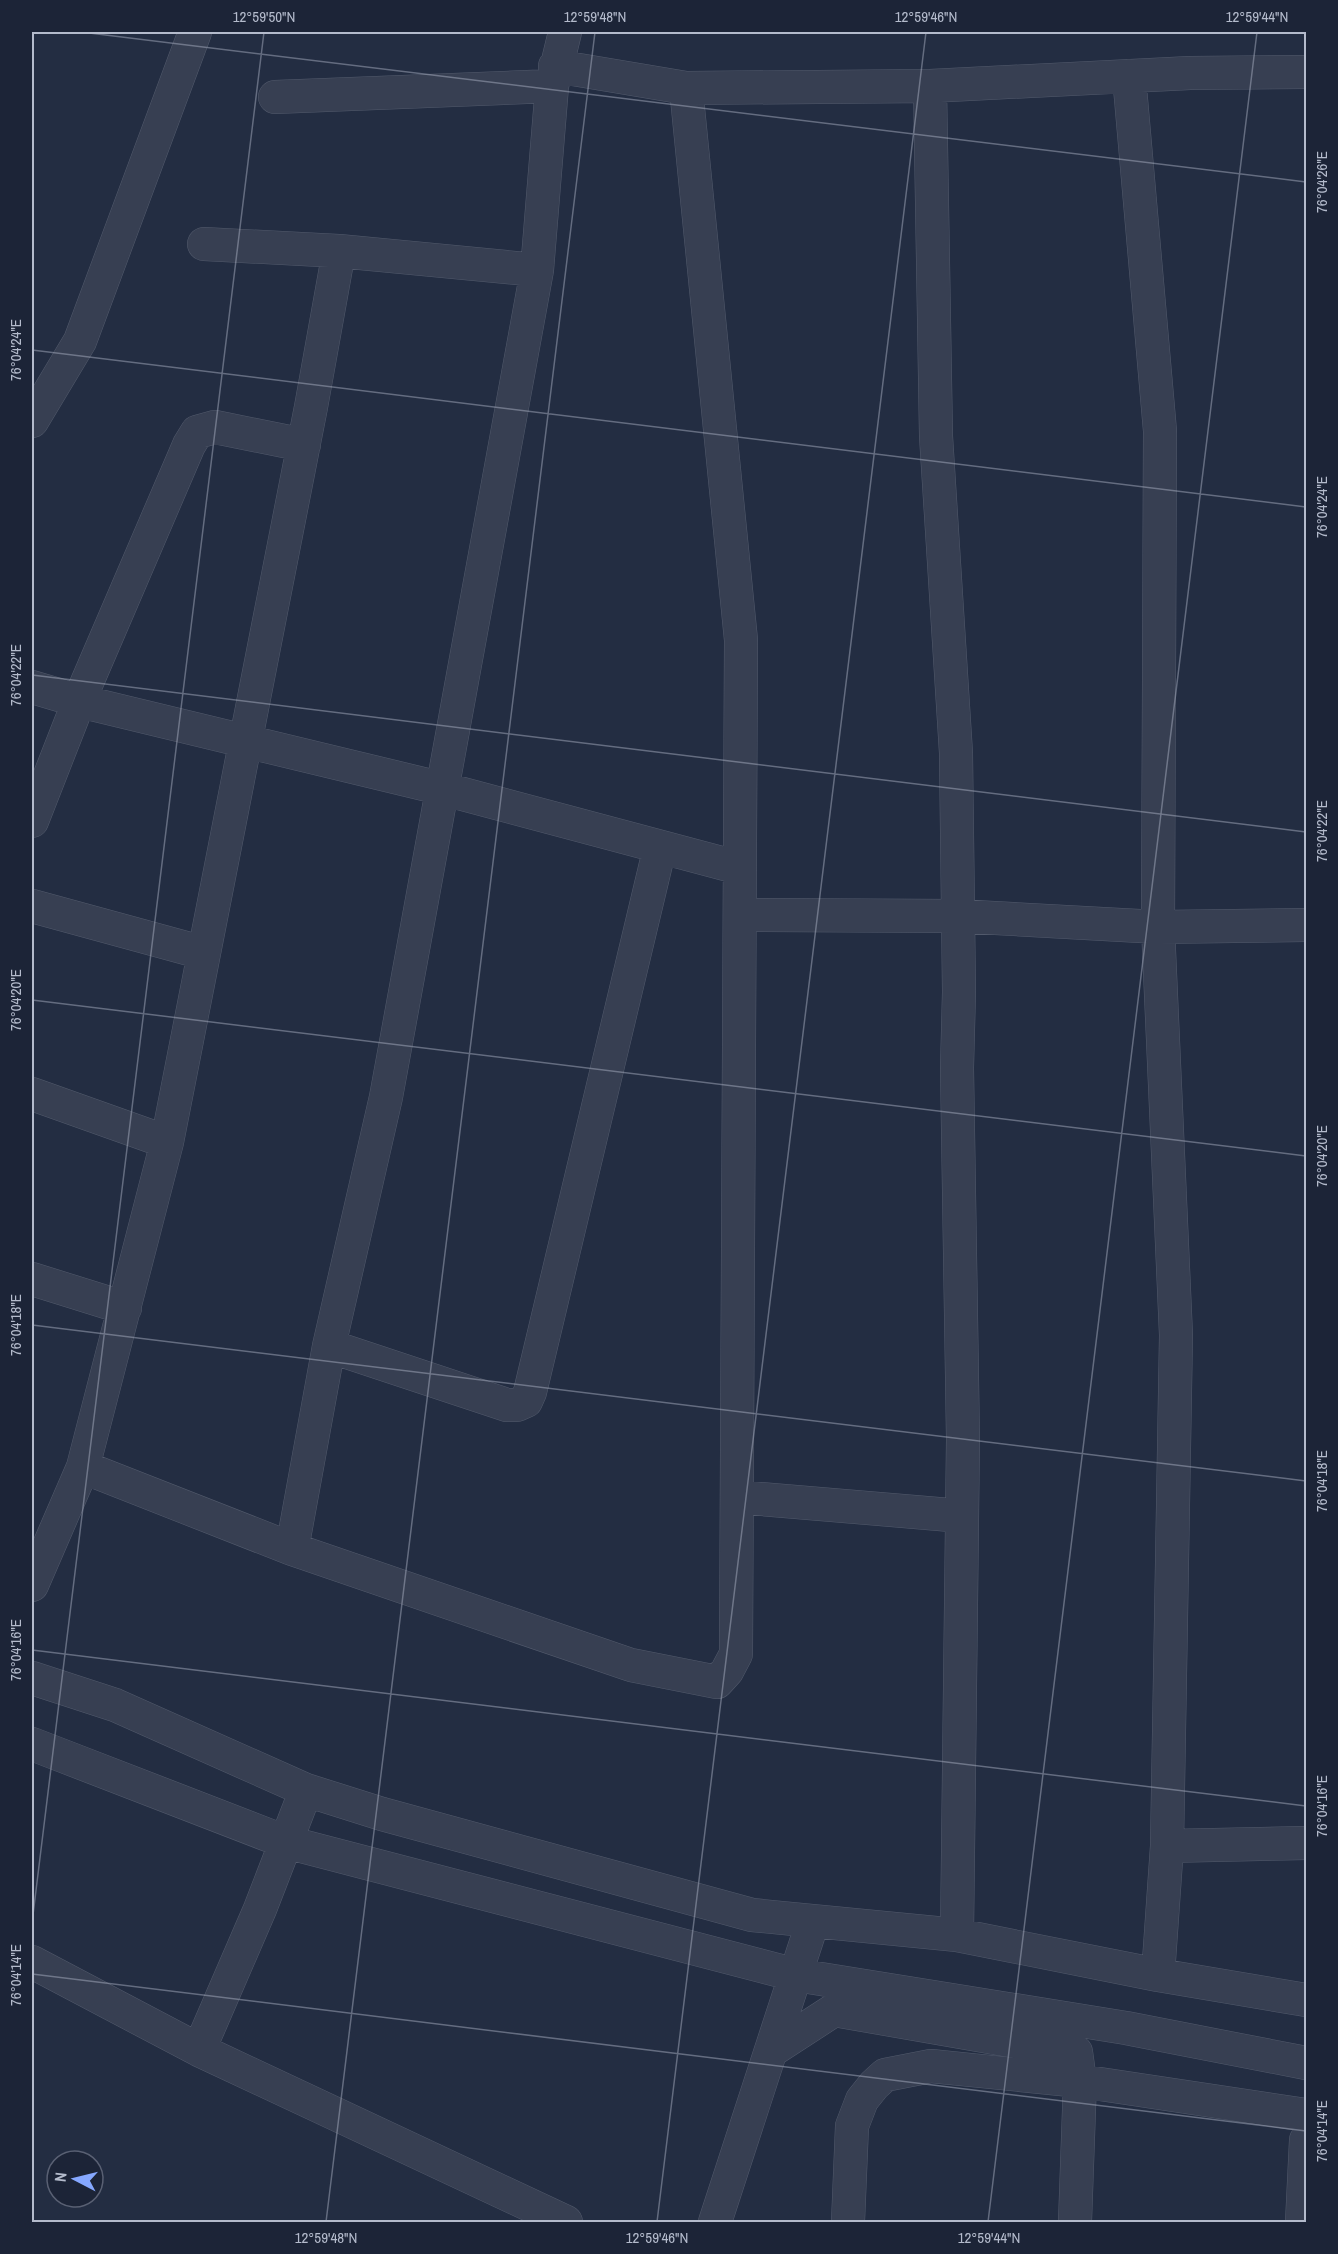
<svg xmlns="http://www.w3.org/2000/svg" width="1338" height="2254" viewBox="0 0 1338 2254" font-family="'Archivo Narrow',sans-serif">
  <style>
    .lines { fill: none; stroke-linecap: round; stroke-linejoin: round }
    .minor-casing { stroke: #525a6c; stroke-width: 34 }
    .minor { stroke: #373f52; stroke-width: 33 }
    .ticks { fill: none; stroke: #b4bbcc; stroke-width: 1.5; stroke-opacity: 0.45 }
    .neatline { fill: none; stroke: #b4bbcc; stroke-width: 2 }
    .ticks-label { font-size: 15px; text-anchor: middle; fill: #b4bbcc }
  </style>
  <rect width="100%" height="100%" fill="#232d42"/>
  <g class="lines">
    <g class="minor-casing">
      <path id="minor" d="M555,66l131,22
        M1129,76l31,355 -2,496 18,408 -9,511 -9,129
        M930,86l6,350 20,317 3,239 -2,76 6,371 -6,496
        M275,97l277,-11 13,-54
        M204,244l135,7 198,19
        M32,421l48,-80 115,-309
        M32,687l47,14 365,88 296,79
        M32,821l47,-120 110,-256 8,-13 18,-5 89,18
        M32,906l172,47
        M740,915l217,1 201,11 148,-2
        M32,1094l135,48
        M32,1279l93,29
        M329,1346l178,59h10l9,-4 4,-9 130,-545
        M83,1467l209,82 37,-203 57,-249 151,-827 15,-184
        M737,1497l225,19
        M292,1549l339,116 86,17 10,-11 9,-17 5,-1014 -55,-552 244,-2 260,-13 116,-1
        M32,1585l51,-118 84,-325 144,-735 28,-156
        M32,1678l83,27 191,85 76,24 370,101 205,20 201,40 148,25
        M32,1744l254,98 510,133 330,53 180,35
        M1167,1846l139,-3
        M32,1962l167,88 367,172
        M199,2050l61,-141 46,-119
        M771,2051l63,-41 242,42 4,29 -5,141
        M715,2222l98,-301
        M848,2222l4,-96 10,-26 12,-15 11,-10 46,-9 149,15 226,34
        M1302,2222l4,-82"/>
    </g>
    <use href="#minor" class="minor"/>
  </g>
  <path class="ticks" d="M81,32l1225,150M32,350l1274,157M32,675l1274,157M32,1000l1274,156M32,1325l1274,156M32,1650l1274,156M32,1923l232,-1891M32,1974l1274,157M326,2222l269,-2190M657,2222l269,-2190M988,2222l269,-2190"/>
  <rect width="1338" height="2254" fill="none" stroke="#1c2437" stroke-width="66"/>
  <g transform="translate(75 2179) rotate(277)"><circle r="28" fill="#1c2437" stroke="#596073" stroke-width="1.5"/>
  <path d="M0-4.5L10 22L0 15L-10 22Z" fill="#86a8ff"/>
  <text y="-9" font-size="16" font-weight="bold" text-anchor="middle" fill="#b4bbcc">N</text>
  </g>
  <rect x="33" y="33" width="1272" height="2188" class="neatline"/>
  <g class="ticks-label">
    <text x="264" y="22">12°59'50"N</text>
    <text x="595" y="22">12°59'48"N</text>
    <text x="926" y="22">12°59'46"N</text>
    <text x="1257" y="22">12°59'44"N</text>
    <text transform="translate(1322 182) rotate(-90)" y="5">76°04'26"E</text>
    <text transform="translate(16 350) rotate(-90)" y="5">76°04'24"E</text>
    <text transform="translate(1322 507) rotate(-90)" y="5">76°04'24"E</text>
    <text transform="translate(16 675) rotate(-90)" y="5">76°04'22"E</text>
    <text transform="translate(1322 831) rotate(-90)" y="5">76°04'22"E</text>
    <text transform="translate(16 1000) rotate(-90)" y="5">76°04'20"E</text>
    <text transform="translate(1322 1156) rotate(-90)" y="5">76°04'20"E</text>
    <text transform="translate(16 1325) rotate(-90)" y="5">76°04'18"E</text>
    <text transform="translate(1322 1481) rotate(-90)" y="5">76°04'18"E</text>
    <text transform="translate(16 1650) rotate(-90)" y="5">76°04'16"E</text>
    <text transform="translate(1322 1806) rotate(-90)" y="5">76°04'16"E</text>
    <text transform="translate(16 1975) rotate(-90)" y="5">76°04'14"E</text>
    <text transform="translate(1322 2131) rotate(-90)" y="5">76°04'14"E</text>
    <text x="326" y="2243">12°59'48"N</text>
    <text x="657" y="2243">12°59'46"N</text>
    <text x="989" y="2243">12°59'44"N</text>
  </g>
</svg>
